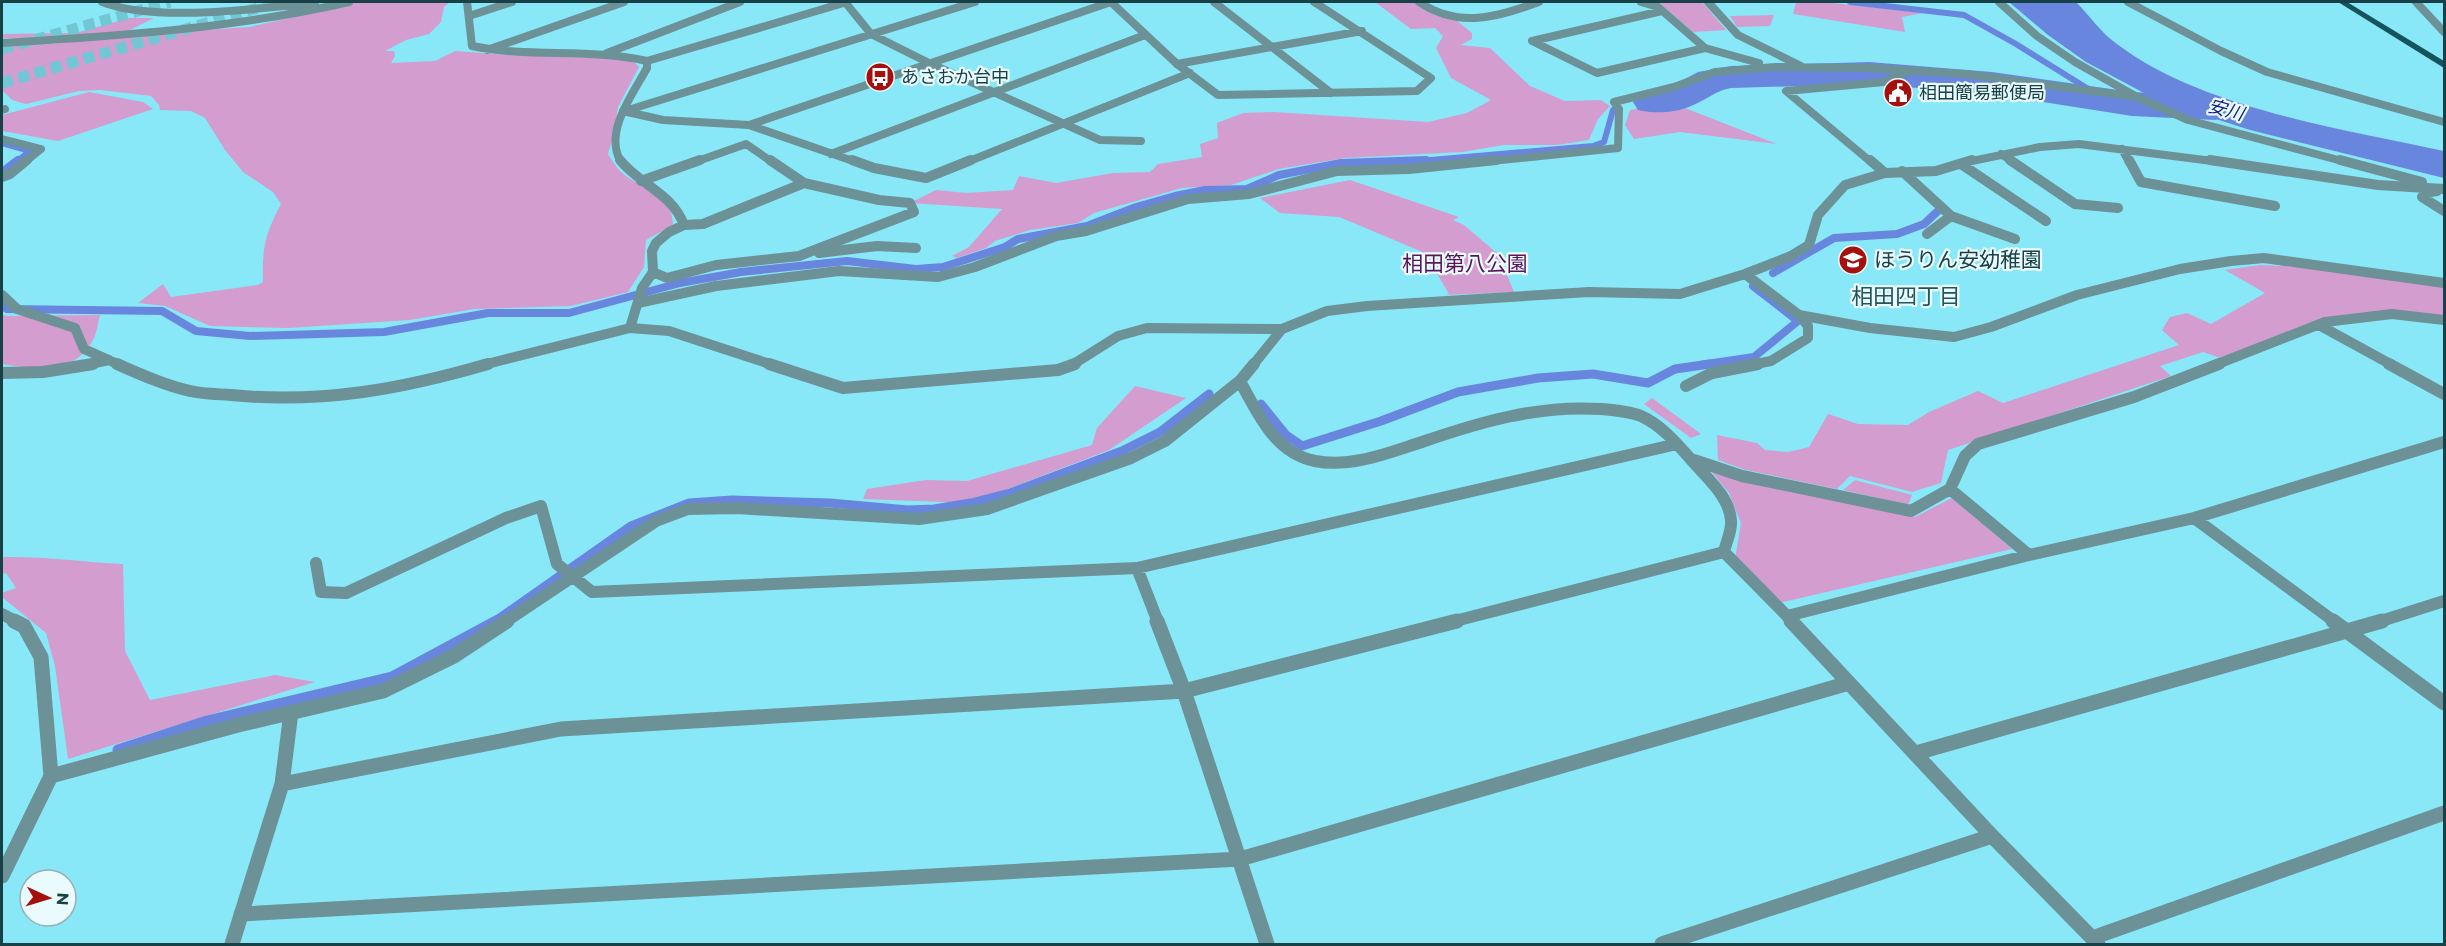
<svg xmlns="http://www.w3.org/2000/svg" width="2446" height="946" viewBox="0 0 2446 946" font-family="Montserrat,'Noto Sans JP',sans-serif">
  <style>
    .green { fill: #d39dd0 }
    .water { fill: #6986de }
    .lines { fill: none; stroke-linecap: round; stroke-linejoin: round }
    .stream-far3 { stroke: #6986de; stroke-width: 6 }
    .stream-far2 { stroke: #6986de; stroke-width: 8 }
    .stream-far1 { stroke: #6986de; stroke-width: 9 }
    .stream { stroke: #6986de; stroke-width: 11 }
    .river { fill: #6986de; fill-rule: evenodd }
    .highway-tunnel { stroke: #72c7d4; stroke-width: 11; stroke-dasharray: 11 6; stroke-linecap: butt }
    .street-far3 { stroke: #6c9197; stroke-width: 8 }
    .street-far2 { stroke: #6c9197; stroke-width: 10 }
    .street-far1 { stroke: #6c9197; stroke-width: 12 }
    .street { stroke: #6c9197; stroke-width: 15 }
    .primary { fill: #15545d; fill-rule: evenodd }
    .labels { text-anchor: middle; stroke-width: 4.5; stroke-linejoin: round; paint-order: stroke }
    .far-poi-label { font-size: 18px; fill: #184147; stroke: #eafbfe; text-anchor: start }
    .far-water-label { font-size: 18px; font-style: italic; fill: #131d83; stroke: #eafbfe }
    .poi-label { font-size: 21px; fill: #184147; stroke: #eafbfe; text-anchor: start }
    .park-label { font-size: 21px; fill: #5b145a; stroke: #eafbfe }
    .neighbourhood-label { font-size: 22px; fill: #21545c; stroke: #eafbfe }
  </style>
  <rect width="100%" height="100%" fill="#88e8f7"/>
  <path class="green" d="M358,2h92l-6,5 -3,15 -12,12 -23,6 -21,11h9l1,5 -4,7 44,-2 20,-10 53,4 123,4 8,8 -21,40 -4,26 -6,21c3,5 7,11 11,16 21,21 53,18 54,55l-27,15 -2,27 -16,25 -57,14 -97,3 -64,11 -122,8 -78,-2 -45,-20 -27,-3 25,-19 8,13 87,-12 5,-3c-1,-34 2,-48 18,-78l-8,-12 -30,-20 -18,-22 -20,-32 -14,-7 -31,-1 -1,-5 -8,-9 -51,-6 -21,1 -53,13 -14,-4 -10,-10v-45l49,-1 104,-11 95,-6z
    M1375,2h39l20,13 23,6 15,12v6l-11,6 29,3 40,38 35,15 36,-1 9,6 -12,13 -9,21 -32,5h-53l-42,7 -117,6 -66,11 -48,16 -49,3 -88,25 -16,10 -48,7 -35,11 -9,7 -29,10 -5,-2 17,-9 33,-38 -92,-6 26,-13 30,3 47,-3 6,-14 37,7 57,-10 37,-1 8,-8 44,-7 -2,-13 18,-6 -1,-15 26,-10 31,-1 154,10 39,-9 24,-13 -40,-22 -15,-30 7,-12 -8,-8 -24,1z
    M1653,2h49l24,28 -33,2 -32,-28z
    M1796,2h28l99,11 -21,4 3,15 -112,-18z
    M1774,15l-4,11 -33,1 -7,-11z
    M129,18h25l-26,13 -88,8 -38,-1v-4l74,-1z
    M89,92l54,10 10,7 -95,32 -56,-10v-16z
    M1672,103l105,41 -97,-12 -46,7 -9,-14 5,-15z
    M1350,180l109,37 -6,3 11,5 34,29 16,38 -69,3 4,-1 -24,-41 -86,-36 -59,-4 -20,-15z
    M2260,265l42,2 142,19v34l-52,-6 -67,8 -105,36 -17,-6 -43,14 11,10 -223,74 -7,33 -29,9 -62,-16 -13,13 -91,-19 -28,-10 -1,-25 40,8 8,7 23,2 21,-5 19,-33 30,10 50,1 21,-13 49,-21 25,12 176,-58 -17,-15 8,-13 17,-4 24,11 54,-31 -40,-23z
    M2,315l5,1 93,-1c-2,7 -3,17 -6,23 -19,38 -57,31 -92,26z
    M1135,386l51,12 -77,52 -138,53 -108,-4 4,-10 59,-9 41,1 125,-36 5,-17z
    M1652,398l49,36 -10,4 -47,-34z
    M1712,472l203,45 37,-19 60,51 -233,54 -44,-44 6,-36 -12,-30z
    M1855,480l57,15 -4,10 -65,-15z
    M2,557c40,-1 81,5 121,7l2,87 25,49 125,-25 40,7 -247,77 -13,-93 -9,-33 -44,-36v-4l14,-5 -10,-15 -4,1z"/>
  <path class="water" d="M2009,2h67c13,13 25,31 41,42 84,64 225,85 327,107v27l-194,-48 -93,-30 -71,-38 -38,-27z"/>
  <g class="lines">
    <path class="stream-far3" d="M1850,2l114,13 52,29 90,56
      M2,143l28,8 -14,11
      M1408,162l185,-16 11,-4 9,-32"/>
    <path class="stream-far2" d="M2,172l16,-12
      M1773,273l61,-35 63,-4 27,-10 15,-14
      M2,306l5,3 155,2 34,20 54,5 134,-4 104,-19h81l111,-30 61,-11 106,-11 69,8 27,-2 62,-20 13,-8 69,-13 49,-19 39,-11 30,-6 42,-1 32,-14 62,-12 85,-3
      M1700,365l54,-8 44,-36 -45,-35"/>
    <path class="stream-far1" d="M1261,404l25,31 16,11 79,-25 77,-29 80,-14 55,-4 55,9 27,-14 35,-5
      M494,622l137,-96 58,-23 43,-3 98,3 78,7 26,-1 37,-6 39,-10 112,-42 38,-19 49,-38"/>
    <path class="stream" d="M118,750l89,-29 185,-44 104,-56"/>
    <path class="river" d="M1869,62l123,10 140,20 83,4 14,4 5,8 -5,8 -14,4 -83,-4 -140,-22 -123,-10 -138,4c-15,2 -26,13 -40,18 -16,7 -36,8 -53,4l-5,-8 5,-8 30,-6 30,-16 33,-6z"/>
    <path class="highway-tunnel" d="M2,49l168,-47
      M2,83l276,-81"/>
    <path class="street-far3" d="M102,2c55,21 154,6 213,1
      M467,2l5,44c58,12 117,2 175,15v7c-14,26 -44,64 -26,94
      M845,2l26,32 58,29 171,77 41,1
      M1111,2l66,62 41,31 199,-4 14,-13 -117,-76
      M1214,2l117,91
      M1419,2c40,27 78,15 120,0
      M1641,2l17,5 47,41 54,15
      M1708,2l30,33 63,31
      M1999,2l38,34 38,26 62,35 51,23 158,42
      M2128,2l93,49 46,21 177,50
      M2416,2l28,30
      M1662,11l-130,30 65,32 108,-25
      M469,16l43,-14
      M2,43c117,-7 233,-15 347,-41
      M487,50l137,-48
      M607,53l133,-51
      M647,61l200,-59
      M1177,64l185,-33
      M2,110l3,-1
      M623,111l40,9 86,5 362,-123
      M625,111l350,-109
      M749,125l107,37
      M2,139l39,10 -16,13
      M2122,149l7,13
      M831,154l314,-119
      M2001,154l12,8
      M695,162l51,-18 26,18
      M967,162l223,-89
      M1481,162l137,-14 1,-39 -5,-7 60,-15 41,-15 60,-5 96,1 94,6 172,23
      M1871,162l-85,-71 98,-9 25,-11
      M1967,162l73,-15 39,-3 141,18"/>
    <path class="street-far2" d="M620,160c20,25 52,33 64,65l-15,7 -13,11 -4,8 1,21 -11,16 -12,40
      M852,160l22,8 52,10 45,-18
      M1870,160l15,13
      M2010,160l65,44 43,4
      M2129,160l12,22 134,24
      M2210,160l168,25 66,4
      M2340,160l82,22
      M1961,164l85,57
      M1902,171l49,45 64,23
      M2,177l8,-3 17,-14
      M641,181l59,-21
      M2437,191l-12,2 -3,4 22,14
      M684,225l19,-1 101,-41
      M1927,234l24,-18
      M819,253l58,-7 39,2
      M653,272l14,6 49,-13 83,-9 115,-44 -4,-9 -31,-3 -75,-17 -34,-23
      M1745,274l54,41 71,13 84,9 37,-10 86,-32 103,-26 51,-8 33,-3 180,25
      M2,295l15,14 58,19 9,21 36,16
      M638,303l78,-17 123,-15 99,6 37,-10 81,-31 30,-5 102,-32 61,-5 88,-23 72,-2 87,-9
      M2319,325l73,40
      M86,365l23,-5
      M483,365l147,-37 39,3 104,34
      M1072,365l46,-29 29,-8 135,1 45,-18 40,-5 222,-14 91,2 65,-20 46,-18 18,-11 9,-30 27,-30 40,-12 51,-2 36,-11
      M1253,365l29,-36
      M1750,365l21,-4 37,-23v-12l-9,-11
      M2215,365l110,-43 67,-8 52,6"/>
    <path class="street-far1" d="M117,364c23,10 47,21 73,27 13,3 27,3 41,4 90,9 171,-6 257,-31
      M769,364l74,24 215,-18 17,-6
      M2389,364l55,30
      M2,373l41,-1 50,-8
      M1240,381c18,33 35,72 75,80 36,7 73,-8 107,-19 58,-20 116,-37 178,-33 13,1 28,2 41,7 22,10 38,30 54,48 14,16 35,34 36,57 1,10 -5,21 -7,31l69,70
      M1686,386l26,-13 46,-9
      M1694,460l48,16 169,35 39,-22 15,-33 13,-12 156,-47 85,-33
      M1950,489l79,66
      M2194,518l141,104
      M316,563l5,29 25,1 160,-75 35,-12 16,58 35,28 545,-24 540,-124
      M1137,568l21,54
      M2,614l15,8
      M1787,616l242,-61 165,-37 250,-76
      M505,622l151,-101 32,-12 49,-1 182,11 68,-10 144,-51 34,-17 75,-60 14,-17
      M1451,622l273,-70
      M2378,622l66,-21"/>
    <path class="street" d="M1157,621l27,70 83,253
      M1791,621l201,215 106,108
      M2333,621l111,82
      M1916,753l466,-132
      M51,776l187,-51 145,-34 71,-35 53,-35
      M282,784l279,-55 623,-38 273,-70
      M2,876l49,-100 -10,-119 -17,-31 -10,-5
      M241,914l999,-55 609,-176
      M2092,938l352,-125
      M232,944l50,-160 9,-72
      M1662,944l330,-108"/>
    <path class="primary" d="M2338,2h9l97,59v7z"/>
  </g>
  <defs>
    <g id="bus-disc" transform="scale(1.5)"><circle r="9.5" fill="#a5100e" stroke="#eafbfe"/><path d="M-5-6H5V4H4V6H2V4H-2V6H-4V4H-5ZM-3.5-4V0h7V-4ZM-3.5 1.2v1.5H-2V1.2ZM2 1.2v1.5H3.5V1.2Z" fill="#fff"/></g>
    <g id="civic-disc" transform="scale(1.5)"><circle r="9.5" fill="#a5100e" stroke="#eafbfe"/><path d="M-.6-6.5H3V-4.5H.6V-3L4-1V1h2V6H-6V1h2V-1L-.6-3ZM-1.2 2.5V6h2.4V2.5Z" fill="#fff"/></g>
    <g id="school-disc" transform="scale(1.5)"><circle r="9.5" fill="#a5100e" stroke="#eafbfe"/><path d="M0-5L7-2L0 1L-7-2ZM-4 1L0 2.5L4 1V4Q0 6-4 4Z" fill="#fff"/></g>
  </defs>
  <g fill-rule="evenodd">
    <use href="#bus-disc" x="880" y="77"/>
    <use href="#civic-disc" x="1898" y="93"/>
    <use href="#school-disc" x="1853" y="260"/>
  </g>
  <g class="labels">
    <g class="far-poi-label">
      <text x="901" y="83">あさおか台中</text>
      <text x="1919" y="99">相田簡易郵便局</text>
    </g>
    <g class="far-water-label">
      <text transform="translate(2226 110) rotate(15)" y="6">安川</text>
    </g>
    <g class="poi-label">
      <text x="1874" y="267">ほうりん安幼稚園</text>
    </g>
    <g class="park-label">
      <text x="1465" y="271">相田第八公園</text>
    </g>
    <g class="neighbourhood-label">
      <text x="1906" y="304">相田四丁目</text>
    </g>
  </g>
  <rect width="2446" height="946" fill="none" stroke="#184147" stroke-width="6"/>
  <g transform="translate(48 898) rotate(94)"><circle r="28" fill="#eafbfe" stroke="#96b1b5" stroke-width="1.5"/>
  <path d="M0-4.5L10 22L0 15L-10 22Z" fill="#a5100e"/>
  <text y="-9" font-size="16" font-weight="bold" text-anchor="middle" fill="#184147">N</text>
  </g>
</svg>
